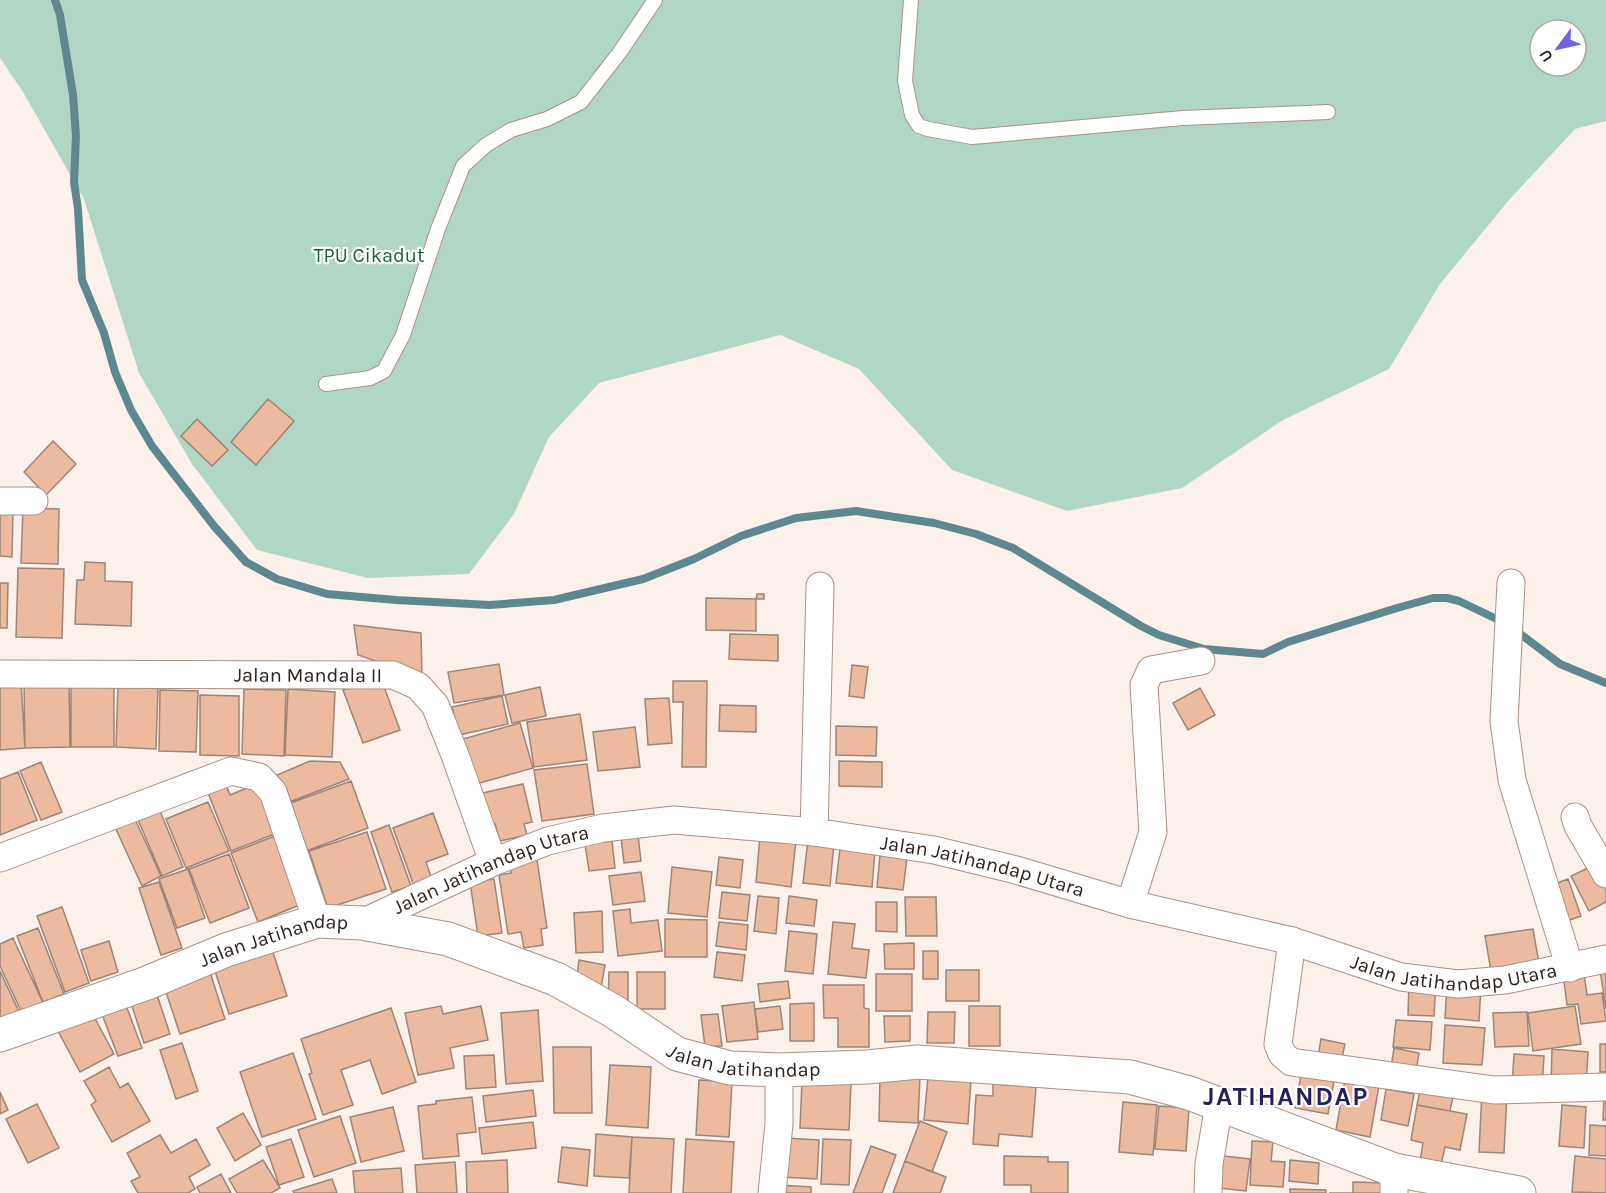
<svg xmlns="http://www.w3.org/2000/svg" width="1606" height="1193" viewBox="0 0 1606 1193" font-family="Karla,sans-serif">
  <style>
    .green { fill: #b0d7c5; fill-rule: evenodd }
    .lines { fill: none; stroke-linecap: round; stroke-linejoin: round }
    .stream { stroke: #5e8890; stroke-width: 8 }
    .building { fill: #ecba9e; stroke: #9d8577; stroke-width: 1.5 }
    .lane-casing { stroke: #aa9183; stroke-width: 16 }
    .street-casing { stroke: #aa9183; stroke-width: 29 }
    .secondary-casing { stroke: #aa9183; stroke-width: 35 }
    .lane { stroke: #fff; stroke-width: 14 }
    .street { stroke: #fff; stroke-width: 27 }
    .secondary { stroke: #fff; stroke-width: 33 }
    .labels { text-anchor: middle; stroke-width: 4.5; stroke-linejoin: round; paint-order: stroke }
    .park-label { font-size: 20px; fill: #1a5e45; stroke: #fff }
    .street-label { font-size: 20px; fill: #2d231d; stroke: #fff }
    .district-label { font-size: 26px; font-weight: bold; letter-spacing: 1.5px; fill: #261e58; stroke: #fff }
  </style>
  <rect width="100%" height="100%" fill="#fcf0ea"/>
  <path class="green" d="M0,0h1606v121l-31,8 -66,71 -69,84 -51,85 -106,51 -101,68 -115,23 -115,-41 -93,-101 -79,-34 -181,48 -50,54 -35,77 -45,60 -101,4 -111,-28 -65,-86 -53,-91 -55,-174 -61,-107 -23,-34zM1540,30h36v36h-36z"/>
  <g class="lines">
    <path class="stream" d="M55,0l5,15 13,80 3,41 -2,46 4,27 4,71 22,53 11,39 16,38 21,36 62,80 32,36 31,17 50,15 69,6 94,5 64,-5 89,-21 51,-20 47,-23 55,-18 60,-7 78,12 42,11 37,14 128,78 18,9 45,14 59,5 25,-12 109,-34 36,-10h14l12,3 48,23 53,40 46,19"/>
  </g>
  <path class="building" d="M268,399l26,22 -38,44 -25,-23z
    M197,419l31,31 -16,16 -31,-30z
    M53,441l23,23 -30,31 -22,-23z
    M23,508l36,1 -1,55 -37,-1z
    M0,512h13l-1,45 -12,-1z
    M85,562l20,1v18l27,1 -1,44 -56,-2 2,-44h7z
    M18,568l46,1 -2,69 -46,-1z
    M0,583h8l-1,45h-7z
    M757,594h7v5h-8z
    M706,598l50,1v32l-50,-1z
    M354,625l67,8 1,44 -64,-22z
    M730,634l48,1v26l-49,-2z
    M499,664l5,31 -50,8 -6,-31z
    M852,665l16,2 -4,31 -15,-2z
    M380,676l20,54 -37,13 -20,-53z
    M21,681l4,67 -25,2v-68z
    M24,681h45l1,66 -45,1z
    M673,681h34l-1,86h-24l1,-65h-10z
    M71,682l43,1v64h-43z
    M118,686l40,2 -2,61 -40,-2z
    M540,687l6,29 -34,7 -7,-28z
    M1200,688l15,27 -27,15 -15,-27z
    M244,689l42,1 -2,66 -42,-2z
    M288,689l47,3 -3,65 -47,-2z
    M160,690l38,1 -2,61 -37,-1z
    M200,695l39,1v60l-39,-1z
    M502,696l6,28 -49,11 -7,-28z
    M669,698l3,45 -24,2 -3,-46z
    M720,705l36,1v26l-37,-1z
    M580,714l7,46 -53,7 -7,-45z
    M520,723l13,45 -57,16 -13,-45z
    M836,726l41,1 -1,29 -40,-1z
    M635,727l5,40 -42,4 -5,-39z
    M310,761l30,1 9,17 -62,24 -12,-27z
    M839,761l43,1v25l-43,-1z
    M41,762l21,50 -21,8 -21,-49z
    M587,764l7,50 -52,7 -8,-51z
    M18,772l19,48 -37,15v-56z
    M224,780l6,15 27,-11 20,49 -46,18 -25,-63z
    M351,781l17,47 -62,23 -18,-47z
    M523,784l9,38 -8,2 3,11 -27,6 -5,-17 -9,3 -8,-33z
    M208,802l21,49 -43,17 -20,-49z
    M158,806l25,61 -21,9 -26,-61z
    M433,813l15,41 -22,8 6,18 -18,6 -21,-58z
    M134,817l27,59 -19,10 -28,-61z
    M389,825l22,61 -19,6 -21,-60z
    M367,832l19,57 -58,19 -19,-57z
    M638,835l3,26 -17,2 -3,-26z
    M275,836l27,68 -44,18 -27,-69z
    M760,836l36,4 -5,47 -35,-5z
    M808,840l26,3 -4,43 -27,-3z
    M612,841l3,27 -26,3 -4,-27z
    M840,848l35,3 -3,36 -36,-4z
    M536,853l11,75 -6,1 2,16 -19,3 -3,-16 -13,2 -9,-59 12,-2v-14z
    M229,854l20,54 -39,15 -21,-54z
    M880,855l27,3 -4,32 -26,-3z
    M719,857l24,3 -3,28 -24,-3z
    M1594,865l12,24v13l-17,9 -18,-35z
    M672,867l40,5 -5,45 -39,-4z
    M188,869l17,49 -28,10 -18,-49z
    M641,872l4,29 -32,4 -4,-29z
    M494,879l8,54 -24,3 -8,-54z
    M1568,879l13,37 -22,8 -13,-37z
    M159,882l23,66 -21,7 -22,-67z
    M722,892l28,3 -3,26 -28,-3z
    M758,896l21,2 -3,36 -22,-3z
    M789,896l28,4 -3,26 -28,-3z
    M905,897h31l1,39h-31z
    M876,902h21v30l-21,-1z
    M62,907l27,76 -24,9 -28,-76z
    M630,909l1,14 27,-3 4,31 -44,5 -5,-45z
    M602,911l1,41 -27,1 -2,-40z
    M665,919l42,1v37h-42z
    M719,922l29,3 -2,25 -30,-4z
    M833,922l22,2 -3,24 17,2 -3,28 -38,-4z
    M38,928l26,66 -21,8 -26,-66z
    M1533,929l7,40 -48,8 -7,-41z
    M789,931l28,3 -4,40 -28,-3z
    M13,938l30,65 -21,10 -22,-47v-22z
    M109,941l9,31 -27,9 -10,-31z
    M914,943v26h-29l-1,-25z
    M271,946l16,50 -58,18 -16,-49z
    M923,951h15v28h-15z
    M717,952l28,3 -3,26 -28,-4z
    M579,960l26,5 -4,23 -25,-4z
    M1583,967l4,28 15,-2 4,28 -25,3 -3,-20 -11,1 -4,-32z
    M1606,969v40l-6,-39z
    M946,970h33v31h-33z
    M0,971l20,43 -20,9z
    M210,972l15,47 -45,15 -16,-48z
    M609,972h19v30h-20z
    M637,972h28v37h-28z
    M876,974h36v37h-36z
    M788,981l2,17 -30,4 -2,-18z
    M1409,982l27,1 -2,33 -26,-1z
    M823,985h41v23l5,1v38h-31v-29h-14z
    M1447,985l34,2 -2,34 -34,-3z
    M155,989l15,45 -26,9 -15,-46z
    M124,1000l18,48 -24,8 -18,-47z
    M754,1002l4,37 -31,3 -5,-36z
    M814,1003v38h-24v-37z
    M441,1006l2,8 38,-8 7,34 -38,8 4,20 -36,7 -13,-62z
    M780,1006l3,23 -25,3 -3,-23z
    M969,1006h31v40h-31z
    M1575,1006l6,38 -48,7 -5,-38z
    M391,1008l25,74 -34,12 -12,-34 -29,10 12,35 -30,10 -14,-41 3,-1 -11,-34z
    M538,1010l5,71 -37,3 -5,-71z
    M91,1011l23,43 -34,18 -23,-43z
    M928,1012h27l-1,31h-27z
    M1527,1012l2,34 -34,1 -2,-34z
    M718,1014l4,32 -17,1 -4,-32z
    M884,1016h26v25l-25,1z
    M1396,1020l36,2 -2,28 -37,-3z
    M1445,1025l40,3 -3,37 -39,-2z
    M1321,1039l24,5 -5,23 -23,-4z
    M182,1043l16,48 -22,8 -16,-49z
    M1600,1044h6v28h-6z
    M553,1047h38l1,66h-38z
    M1394,1048l25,5 -4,24 -25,-3z
    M1552,1049l36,3 -2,33 -35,-2z
    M293,1053l23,66 -54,18 -22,-65z
    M1514,1054l30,2 -2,32 -30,-2z
    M494,1055l2,32 -30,2 -2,-33z
    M610,1065l41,2 -3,61 -42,-3z
    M109,1067l11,21 8,-5 22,38 -38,21 -21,-37 5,-4 -12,-20z
    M1302,1070l33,6 -7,38 -33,-6z
    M1346,1074l34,6 -10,57 -34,-7z
    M880,1075l40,1 -2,47 -39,-2z
    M928,1077l43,3 -3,44 -44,-4z
    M699,1080l33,2 -3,55 -33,-2z
    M802,1081l49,3 -2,46 -49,-2z
    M1422,1081l33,6 -5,24 -33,-6z
    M993,1084l43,3 -4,50 -33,-3 -1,12 -25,-2 3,-49 17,1z
    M1386,1089l28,5 -6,32 -27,-6z
    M533,1090l3,26 -50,6 -3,-26z
    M1482,1091l25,2 -3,60 -25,-1z
    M0,1092l8,18 -8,4z
    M1604,1095h2v25h-3z
    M472,1097l4,35 -19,2 2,22 -36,3 -5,-53 18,-2v-3z
    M1123,1102l34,3 -4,50 -34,-3z
    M37,1104l22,44 -31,15 -22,-44z
    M1417,1105l50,9 -7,36 -15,-3 -4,18 -21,-4 3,-18 -12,-3z
    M1562,1105l24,2 -2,41 -25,-2z
    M1159,1106l30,2 -3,43 -31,-2z
    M393,1107l11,44 -43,11 -11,-45z
    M243,1113l18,32 -26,16 -18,-33z
    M340,1116l16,47 -42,14 -16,-47z
    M920,1121l27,11 -15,40 -27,-11z
    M533,1122l3,26 -54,6 -3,-26z
    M1590,1125l16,1v30l-17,-1z
    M596,1134l36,3 -3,41 -35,-2z
    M160,1135l11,18 25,-14 14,26 -21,12 6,12 -7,4h-50l-7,-12 9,-4 -13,-24z
    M632,1137l42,2 -3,54h-42z
    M785,1138l34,2 -2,39 -35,-2z
    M291,1139l13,38 -25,8 -13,-38z
    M686,1139l48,3 -3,51h-48z
    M823,1139l28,1 -2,45 -28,-1z
    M1252,1141l21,1 -2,19 14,1 -2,25 -33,-2z
    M871,1146l25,9 -14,38h-29z
    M562,1147l28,3 -3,36 -29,-4z
    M1214,1155l36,4 -4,32 -36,-4z
    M1004,1156l44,1v5h20v31h-37v-8h-27z
    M1575,1156l31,3v34l-34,-1z
    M263,1160l17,28 -9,5h-34l-8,-14z
    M507,1160l1,33h-41l-1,-31z
    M1290,1160l29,3 -1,21 -29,-3z
    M905,1161l41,16 -6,16h-47z
    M455,1162l2,31h-40l-2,-28z
    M401,1168l2,25h-48l-2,-22z
    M221,1174l10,19h-31l-3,-6z
    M332,1179l5,14h-43l-1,-2z
    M1353,1182l35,1 -1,10h-58h24z
    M779,1185l32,2v6h-32z
    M1290,1189l36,1v3h-36z"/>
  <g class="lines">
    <g class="lane-casing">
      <path id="lane" d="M911,0l-6,81 7,34 7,11 9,3 44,8 211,-19 145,-6
        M326,384l44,-6 14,-7 19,-36 35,-106 25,-63 23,-21 25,-15 36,-11 34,-17 39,-50 35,-52"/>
    </g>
    <g class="street-casing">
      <g id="street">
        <path d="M0,501h34"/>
        <path d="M1511,583l-7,138 8,59 58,188"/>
        <path id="s1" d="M0,674l393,1 25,11 17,19 20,50 38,107"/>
        <path d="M1575,817l3,9 28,48"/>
        <path d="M814,832l6,-246"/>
        <path d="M0,858l231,-87 28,6 14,15 44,129"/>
        <path d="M1130,904l23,-72 -9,-147 7,-15 50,-9"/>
        <path id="s2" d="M362,923l131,-61 55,-21 55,-13 71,-8 140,12 120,18 82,20 114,34 162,37 109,36 57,7 47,-4 101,-21"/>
        <path d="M1292,941l-14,103 4,10 9,8 203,28 112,-3"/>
        <path d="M1394,1170v23"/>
        <path d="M772,1193l7,-69v-54"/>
        <path d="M1208,1193l1,-29 10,-59"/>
      </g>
    </g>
    <g class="secondary-casing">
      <g id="secondary">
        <path id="s3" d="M0,1035l147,-52 79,-33 91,-29 45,2 86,16 108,40 57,32 64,43 53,14 49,2 88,-3 51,-5 212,15 59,16 205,77 125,23"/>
      </g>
    </g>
    <use href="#lane" class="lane"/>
    <use href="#street" class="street"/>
    <use href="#secondary" class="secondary"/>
  </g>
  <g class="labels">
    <g class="park-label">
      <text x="369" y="262">TPU Cikadut</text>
    </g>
    <g class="street-label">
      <text dy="7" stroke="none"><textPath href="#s1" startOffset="308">Jalan Mandala II</textPath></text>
      <text dy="7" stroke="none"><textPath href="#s2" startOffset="644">Jalan Jatihandap Utara</textPath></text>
      <text dy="7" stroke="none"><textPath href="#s2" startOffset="140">Jalan Jatihandap Utara</textPath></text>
      <text dy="7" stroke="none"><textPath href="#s3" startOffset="291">Jalan Jatihandap</textPath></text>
      <text dy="7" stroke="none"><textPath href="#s2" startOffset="1130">Jalan Jatihandap Utara</textPath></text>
      <text dy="7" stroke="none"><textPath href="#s3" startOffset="795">Jalan Jatihandap</textPath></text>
    </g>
    <g class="district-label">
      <text x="1286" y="1105">JATIHANDAP</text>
    </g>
  </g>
  <g transform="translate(1558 48) rotate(237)"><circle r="28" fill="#ffffff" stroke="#aba7a5" stroke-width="1.5"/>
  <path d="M0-4.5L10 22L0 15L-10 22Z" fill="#7263de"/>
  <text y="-9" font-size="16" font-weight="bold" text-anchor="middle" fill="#2d231d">U</text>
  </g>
</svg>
